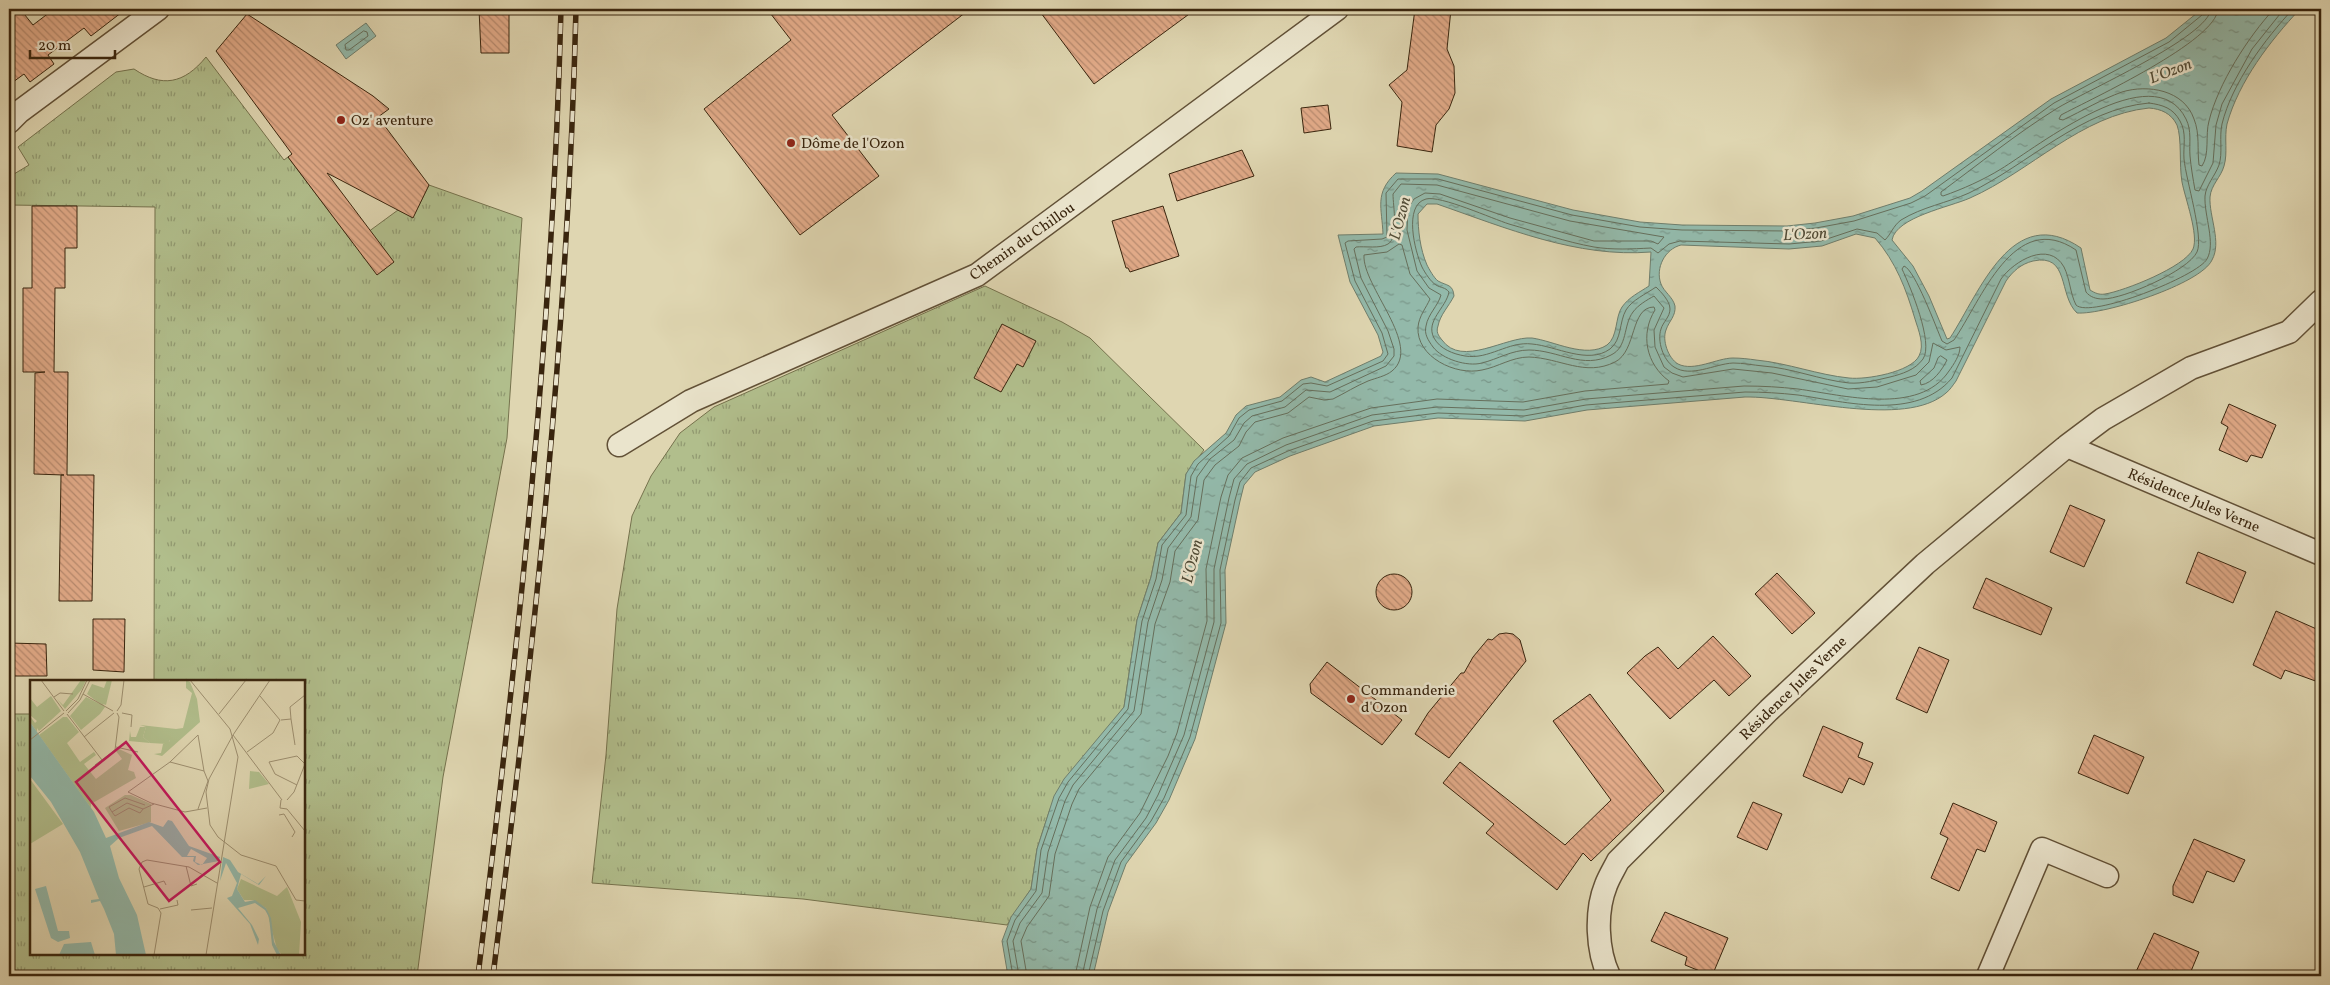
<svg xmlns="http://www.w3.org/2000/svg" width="2330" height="985" viewBox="0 0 2330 985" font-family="Vollkorn,serif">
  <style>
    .grass { fill: url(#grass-tufts); stroke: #75724d }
    .water { fill: url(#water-ripples); stroke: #6f7e6c; fill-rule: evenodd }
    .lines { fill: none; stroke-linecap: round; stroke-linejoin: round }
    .shore { stroke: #666f5c; stroke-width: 1 }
    .building { fill: url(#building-back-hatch); stroke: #39250e }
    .minor-casing { stroke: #625137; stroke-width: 25 }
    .minor { stroke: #eae4cc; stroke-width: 22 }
    .rail-casing { stroke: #39250e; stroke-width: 5.5 }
    .rail { stroke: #eae4cc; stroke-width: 4; stroke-dasharray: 11; stroke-linecap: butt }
    .poi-dot { fill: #8f2418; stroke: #eae4cc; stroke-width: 2 }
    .labels { text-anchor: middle; stroke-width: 5; stroke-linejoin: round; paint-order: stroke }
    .poi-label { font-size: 15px; fill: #39250e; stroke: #eae4cc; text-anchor: start }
    .street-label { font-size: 15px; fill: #39250e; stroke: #eae4cc }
    .water-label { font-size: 16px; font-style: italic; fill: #504a35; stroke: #eae4cc }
    .inset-road { fill: none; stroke: #9d8f70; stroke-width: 1 }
    .view { fill: #c2185b; fill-opacity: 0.15; stroke: #c2185b; stroke-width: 2.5 }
    .inset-edge { fill: none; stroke: #39250e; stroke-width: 2.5 }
  </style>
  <defs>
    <pattern id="grass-tufts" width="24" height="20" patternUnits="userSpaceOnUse" patternTransform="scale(1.25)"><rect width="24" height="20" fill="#b1be8c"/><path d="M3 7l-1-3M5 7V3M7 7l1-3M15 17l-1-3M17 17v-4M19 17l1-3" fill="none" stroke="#919a71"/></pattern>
    <pattern id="water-ripples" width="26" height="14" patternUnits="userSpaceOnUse" patternTransform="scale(1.25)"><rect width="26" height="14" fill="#93b9aa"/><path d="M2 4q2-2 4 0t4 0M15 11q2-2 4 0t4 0" fill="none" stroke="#799689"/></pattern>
    <pattern id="building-back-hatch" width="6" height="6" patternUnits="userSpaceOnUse" patternTransform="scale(1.25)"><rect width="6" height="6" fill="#e1aa88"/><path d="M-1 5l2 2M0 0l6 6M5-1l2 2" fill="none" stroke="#b78a6e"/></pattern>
  </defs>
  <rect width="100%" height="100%" fill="#dfd6b1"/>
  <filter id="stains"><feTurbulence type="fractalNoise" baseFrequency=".004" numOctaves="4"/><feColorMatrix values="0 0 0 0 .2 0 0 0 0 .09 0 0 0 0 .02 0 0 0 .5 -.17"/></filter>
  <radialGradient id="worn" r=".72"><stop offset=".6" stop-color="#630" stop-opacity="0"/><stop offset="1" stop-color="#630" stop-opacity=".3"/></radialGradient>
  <path class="grass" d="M206,57l78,103 4,-3 65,86 45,-33 15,7 16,-32 93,33 -15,220 -64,339 -26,199h-408v-262h22v240h273v-273h-150l1,-474 -146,-2v-28l20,-12 -11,-18 98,-75 18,-3c28,19 50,15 72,-12z
    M985,286l77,36 28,16 114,112 -18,24 -5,39 -23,30 -7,34 -14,43 -13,87 -74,102 -13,40 -6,40 -24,36 -204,-26 -211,-16 14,-128 11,-146 15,-93 19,-40 29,-43 34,-26z"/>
  <path class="water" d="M2202,9h98c-30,32 -61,72 -73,115 -3,14 1,29 -3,42 -3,11 -13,19 -14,31 -1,20 12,45 2,63 -11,24 -108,55 -135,53 -19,-18 -7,-60 -44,-52 -12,3 -20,10 -27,20l-50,100c-3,4 -6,9 -10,12 -41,36 -149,3 -201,4l-158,13 -62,11 -87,-3 -64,8 -84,30 -35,16 -11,13 -4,16 -15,69 1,53 -31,116 -26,61 -13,23 -30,41 -18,48 -15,64h-85l-6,-35 9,-24 20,-28 6,-40 17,-53 10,-17 60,-72 13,-87 14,-43 7,-34 23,-30 5,-39 8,-13 32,-28 10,-18 10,-9 34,-9 21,-17 10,-3 14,5 56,-26 2,-4 -5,-17 -28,-53 -12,-47 45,-1c-1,-26 -9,-41 13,-61l42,1 135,36 67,12 42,3 105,1 28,-3 38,-7 57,-18 12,-7 129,-92 115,-61zM2149,108c12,1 22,5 28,17 5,13 2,40 5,57 3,16 17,53 11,67 -8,18 -69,42 -88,45 -6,1 -10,-1 -15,-4l-9,-42c-69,-47 -101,44 -131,90l-3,1 -18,-43 -16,-30 -21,-26c4,-23 58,-33 78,-42 61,-27 111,-83 179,-90zM1427,204h10c69,24 140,54 214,48l-2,34c-9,6 -20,11 -27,21 -7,10 -4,30 -15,38 -21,14 -53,-4 -75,-7 -26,-2 -70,30 -90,2 -4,-5 -6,-8 -4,-14 2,-11 11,-20 16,-30 -1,-12 -7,-10 -16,-15 -4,-3 -9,-12 -11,-16 -7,-16 -9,-35 -9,-51zM1856,234l19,4c21,24 31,51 40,81 3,10 10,26 4,37 -8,16 -53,24 -70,22 -31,-3 -61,-15 -93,-18 -7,-1 -15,-2 -23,-2 -16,0 -39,14 -55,6 -10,-6 -16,-24 -12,-34 3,-9 10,-14 9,-24 -2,-9 -11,-14 -14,-22 -6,-16 4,-35 20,-39l108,4 33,-3z
    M366,23l10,13 -30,23 -10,-14z"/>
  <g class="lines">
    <path class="shore" d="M2211,9c-2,28 -128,83 -155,100 -40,25 -77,55 -115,83v3l2,1c20,-7 40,-16 58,-27 36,-22 153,-115 185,-50 6,12 3,24 4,37 1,11 3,23 5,34l4,1 14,-28 3,-38 6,-21 30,-55 32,-40
      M2218,9c-1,32 -127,90 -157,106l-2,4 4,1c19,-9 39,-21 59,-28 26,-8 62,-2 72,27 6,15 3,30 5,46l3,1c8,-12 3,-31 7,-45 9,-37 39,-84 65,-112
      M364,31l3,1 1,4 -19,14h-3l-1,-5z
      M2149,103c14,2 24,5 31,18 7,12 3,25 4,38 2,21 20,78 13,93 -9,19 -74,47 -94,47 -7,0 -13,-2 -17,-7l-10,-42c-62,-42 -95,51 -122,90l-7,4 -5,-3c-6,-14 -27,-71 -38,-75l-2,3c8,17 32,74 21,90 -8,11 -21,15 -33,18 -13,3 -28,7 -41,6 -29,-3 -57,-15 -86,-17 -10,-1 -20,-3 -30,-3 -19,1 -42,15 -59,4 -11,-7 -17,-26 -13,-38 2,-7 9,-12 9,-20 0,-8 -9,-17 -14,-22 -10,7 -24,13 -30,23 -7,12 -4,30 -16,39 -22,16 -54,-3 -78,-5 -24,-3 -43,16 -67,12 -12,-2 -25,-7 -31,-18 -9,-17 12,-30 15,-46 -4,-5 -8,-4 -13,-7 -5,-3 -11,-12 -14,-18 -7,-15 -19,-62 4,-68 14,-4 67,20 83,25 28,8 57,18 85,23 18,3 38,2 57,1l7,5 11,-9 11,-3 109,3 32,-3 36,-12 20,4 8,7c6,-6 8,-14 16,-20 21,-13 46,-17 68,-27 60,-29 112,-84 180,-90z
      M1941,356l6,4c-5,10 -14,23 -26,25l-1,-4 14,-13 4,-10z
      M1013,976l-6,-35 8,-21 21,-29 5,-41 18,-52 9,-16 60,-73 14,-88 14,-42 6,-34 24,-30 5,-39 7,-12 31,-28 10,-18 10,-8 33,-9 21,-17 8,-1 16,3 56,-25 5,-7 -6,-21 -27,-52 -10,-38 3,-2 34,-2 5,-2 -1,-44 12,-14h40l134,36 68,12 42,3 105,1 29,-3 38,-7 57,-18 14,-7 129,-93 115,-61 33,-27 2,-6
      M1019,976l-6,-35 7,-18 22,-30 6,-41 17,-51 8,-16 61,-74 14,-89 14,-42 6,-32 23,-31 6,-40 13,-18 24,-19 10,-17 8,-7 33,-9 21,-17 24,2 56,-26 8,-10v-7l-6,-18 -27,-53 -7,-29 2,-2c9,-1 24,2 32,-3 11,-6 5,-38 5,-50l8,-10 36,1 133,36 94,16 -6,7 -7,-3h-57l-84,-23 -70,-24 -15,-1 -11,6 -6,9 -1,22 10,41 12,17 12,7c-3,11 -13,19 -15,31 -2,8 2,14 7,21 9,12 34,20 49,16 16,-4 30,-13 47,-13 29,0 54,20 82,5 17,-8 12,-30 22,-43 5,-7 14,-12 21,-16l10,12 -10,22 1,17 9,20 8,6 11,4 50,-8 39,4 76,16 29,-2 39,-12 13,-13 4,-19 13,7 14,-3c0,8 -6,17 -11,24 -30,45 -106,24 -151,18 -18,-2 -35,-3 -54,-3l-158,13 -62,11 -87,-3 -65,8 -86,30 -39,19 -13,15 -5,19 -15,71v53l-30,113 -26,60 -12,23 -31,42 -18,49 -15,67
      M1027,976l-6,-35 6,-14 22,-31 6,-42 17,-50 7,-15 62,-75 14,-90 15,-42 5,-31 23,-31 6,-40 11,-15 24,-19 7,-14 9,-10 33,-9 21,-16 15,3 9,-1c12,-6 23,-13 35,-18 8,-3 18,-5 24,-10 31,-25 -30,-85 -28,-116l23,-3 12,-8 3,1 8,29 20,25c-4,9 -11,17 -12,28 -2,30 38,49 64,43 16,-3 30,-13 47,-13 31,1 56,20 86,5 22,-11 15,-55 39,-55l1,3c-15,24 -9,54 14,71l-1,3 -83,7 -62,11 -86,-3 -66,9 -88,30 -41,20 -14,17 -7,22 -15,72 1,52 -30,112 -9,23 -28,57 -32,44 -18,50 -15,69
      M1088,976l15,-65 18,-49 30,-41 13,-23 26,-61 31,-114 -1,-53 15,-70 5,-18 11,-14 37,-17 85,-30 65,-8 86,3 62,-11 159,-13c18,0 35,1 53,3 48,7 118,26 154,-17l49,-99c13,-18 48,-39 63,-12 6,12 6,26 12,38 14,14 122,-29 131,-46 9,-16 -3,-43 -2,-63 1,-11 10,-20 14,-31 4,-12 0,-28 3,-41 10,-41 43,-85 71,-115"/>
  </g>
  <path class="building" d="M9,9h11l13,16 21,-16h72l-35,27 -7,-8 -36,27 6,9 -24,18 -6,-8 -15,11z
    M479,9h30v44h-28z
    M767,9h203l-138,106 47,61 -79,59 -96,-126 87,-69z
    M1038,9h158l-102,75z
    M1415,9h36l-4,40 7,17 1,27 -6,16 -13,16 -4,27 -35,-6 5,-44 -13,-17 18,-15z
    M247,14l126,82 16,13 -11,8 51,68 -16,33 -86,-45 67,89 -17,13 -89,-118 4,-3 -76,-103z
    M1328,105l3,24 -27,4 -3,-25z
    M1242,150l12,26 -77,25 -8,-27z
    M32,206h45v42h-12v40h-10l-1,84h14l-1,103h27l-2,126h-33l2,-126h3l-30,-1 1,-101 10,-1h-22v-84h9z
    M1163,206l16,50 -49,16 -2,-4h-2l-14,-47z
    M1002,324l34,17 -13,26 -6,-3 -16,28 -27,-14z
    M2229,404l47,21 -14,33 -11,-3 -4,7 -28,-12 9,-23 -7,-4z
    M2070,505l35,15 -21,47 -34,-15z
    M2198,552l48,20 -13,31 -47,-20z
    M1777,573l38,40 -23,21 -37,-40z
    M1376 592a18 18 0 1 1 36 0a18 18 0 1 1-36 0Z
    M1986,578l66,30 -11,27 -68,-27z
    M2276,611l45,20v52l-36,-13 -4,9 -28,-14z
    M93,619h32l-1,53 -31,-2z
    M1506,633l7,1 7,6 6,21 -77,97 -34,-24 13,-21 33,-40h3l9,-16 15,-18 4,1 7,-6z
    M1713,636l38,40 -22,20 -15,-16 -44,39 -43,-46 18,-17 13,-9 20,22z
    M9,643l37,1 1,32h-38z
    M1919,647l30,13 -22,53 -31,-14z
    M1327,662l75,58 -20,25 -71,-52 -1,-9z
    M1590,694l74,97 -73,70 -8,-8 -26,37 -71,-57 8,-9 -51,-41 17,-21 105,83 46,-45 -58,-79z
    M1823,726l40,17 -5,14 15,6 -9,22 -15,-7 -7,15 -39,-17z
    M2094,735l50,22 -16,37 -50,-21z
    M1753,802l29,12 -15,36 -30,-13z
    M1953,803l44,19 -12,30 -8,-3 -18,42 -28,-13 17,-40 -8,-4z
    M2194,839l51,21 -11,22 -27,-11 -14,32 -20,-8v-9z
    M1665,912l63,26 -16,38 -27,-11 2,-8 -36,-16z
    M2154,933l45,19 -10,24 -17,-6 -3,6h-35z"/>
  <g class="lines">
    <g class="minor-casing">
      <path id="minor" d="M9,122l10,-10 139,-103
        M619,445l72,-44 286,-126 360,-266
        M2067,446l254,108
        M1609,976c-12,-25 -14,-64 -3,-91 3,-8 8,-16 12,-24l151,-151 156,-146 142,-118 36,-27 88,-51 98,-36 32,-31
        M1988,976l54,-127 65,27"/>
    </g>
    <use href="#minor" class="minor"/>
    <g class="rail-casing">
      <path id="rail" d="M478,976c39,-321 75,-643 83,-967
        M493,976c40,-321 75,-643 83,-967"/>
    </g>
    <use href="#rail" class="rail"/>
  </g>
  <g class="poi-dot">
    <circle cx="341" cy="120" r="5"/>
    <circle cx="791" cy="143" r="5"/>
    <circle cx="1351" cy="699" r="5"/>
  </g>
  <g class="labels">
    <g class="poi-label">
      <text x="351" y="125">Oz' aventure</text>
      <text x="801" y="148">Dôme de l'Ozon</text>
      <text x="1361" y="695">Commanderie<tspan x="1361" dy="17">d'Ozon</tspan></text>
    </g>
    <g class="street-label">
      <text transform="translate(1022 241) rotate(-35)" y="5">Chemin du Chillou</text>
      <text transform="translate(2194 500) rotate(23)" y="5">Résidence Jules Verne</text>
      <text transform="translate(1793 688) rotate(-44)" y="5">Résidence Jules Verne</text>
    </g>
    <g class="water-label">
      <text transform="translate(2170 70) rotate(-21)" y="6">L'Ozon</text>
      <text transform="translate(1399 218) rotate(-75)" y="6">L'Ozon</text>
      <text transform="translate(1805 233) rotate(-3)" y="6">L'Ozon</text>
      <text transform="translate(1191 561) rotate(-76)" y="6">L'Ozon</text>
    </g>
  </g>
  <g transform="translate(30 680)">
    <rect width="275" height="275" fill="#dfd6b1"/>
    <path d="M51,0h5l-4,9 -17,20 -8,-10 6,6zM77,0h5l-6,25 -3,-1 2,3 -5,7 -19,16 -11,-14 16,-19 14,7 -13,-10 5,-10 12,4zM156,0l4,2 7,17 3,23 -38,34 -8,-2 7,-1 2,-9 7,-3 -1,-11 14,-2 9,-35 -6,-5zM21,16l10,15 -22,20 -2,-3v4l-7,-10v-6l5,7 2,-2 -7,-6v-17l7,9zM33,37h4l12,15 -12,11 13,19 14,-10 2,3 -12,9 12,15 26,-20 -6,-8 3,-2 13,6 -4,15 6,2 2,6 -45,26v4l-52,-73zM110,47h6l-3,10 7,6 -21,-2 1,-10 1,6h5zM220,91l9,1 10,12 -20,5zM0,99l33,45 -33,20zM95,115h6l20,9v18l-32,9 -14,-23zM211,199l36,17 10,-9 14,35 -2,33h-17l-5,-6 -11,-41 -13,-8h-9l-7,-11z" fill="#b1be8c"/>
    <path d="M110,45l36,4 -1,2h-5l1,8 -4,5 -17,-1 -7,-6 3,-10z" fill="#b1be8c"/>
    <path d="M0,42l64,90 12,26 43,-16 14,5 5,-7 4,1 17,25 31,11 -1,4 -21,4 -5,-4 1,-4h-12l-30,-31 -33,12 -9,8 9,32 18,37 9,40h-30l-2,-21 -10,-25 -4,-8 -9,2v-3l8,-1 -19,-47 -29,-50 -21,-26zM161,169l16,9 -5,7 -7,-3 1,-6h-9zM193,177l7,3 8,12 20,12 8,-8 -7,9 -18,-11 -4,15 8,13 10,-2 11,8 5,10 3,24 7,13h-4l-5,-10 -3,-28 -4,-7 -10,-7 -17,5 14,17 7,14 -1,6 -8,-21 -23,-26 5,-2 5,-13 -11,-20 -6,18zM16,206l12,45h11l1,7 -12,4 -7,-4 -16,-49zM61,262l4,13h-36l5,-11z" fill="#93b9aa" fill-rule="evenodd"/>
    <path class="inset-road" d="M11,0l23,31M160,0l40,49 8,28 -32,198M240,0l-37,55 -24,44 -3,13 4,33 8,12 23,18 35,11 20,34 9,1M53,14l30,17M24,17l6,-4 13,1M36,31l12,-12 9,-19M87,31l4,-6 3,-25M38,33l12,-13 10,-20M92,33l10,2 -1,12M37,34l35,46M189,34l27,-34M261,39l4,26M251,40l10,-1 -1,-12 15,-12M203,55l49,65M54,57l30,-24M0,60l34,-27M86,67l22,5M217,72l26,-19 7,-13 -20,-24M140,82l34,9 4,10 -10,28M65,85l20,-15 4,-33 -2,-4M267,105l-22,-11 -6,-12 28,-6 8,8M98,112l42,-30 28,-27 6,36M98,112l23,11 34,9 22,-4M251,120l-1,8 7,1M257,120l7,-8 11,-28M113,129l-3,4 -11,-5 -14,8 -3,-4 15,-9 16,6 11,-5M257,129l18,22M82,132l-3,-5 16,-9 20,7M249,135l5,-1 11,18 -3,5M156,186l5,20 6,-2M114,207l20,-6 2,4M130,229l18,-4 -1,-5M161,230l21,-2M124,275l7,-42 -3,-5 -10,-4 -9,-35 3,-7 5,-2 42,7 28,16"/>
    <path class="view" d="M96,62l94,120 -51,39 -93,-119z"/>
    <rect width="275" height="275" class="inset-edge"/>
  </g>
  <rect width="2330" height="985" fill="none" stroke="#dfd6b1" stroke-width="30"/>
  <rect x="10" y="10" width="2310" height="965" fill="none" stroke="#39250e" stroke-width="2.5"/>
  <rect x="15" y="15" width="2300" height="955" fill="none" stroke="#39250e"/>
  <path d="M30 50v8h85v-8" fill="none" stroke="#39250e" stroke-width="2.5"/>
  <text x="38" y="50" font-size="15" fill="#39250e" stroke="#eae4cc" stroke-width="4" paint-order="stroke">20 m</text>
  <rect width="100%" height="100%" filter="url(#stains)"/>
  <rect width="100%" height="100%" fill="url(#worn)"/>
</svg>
